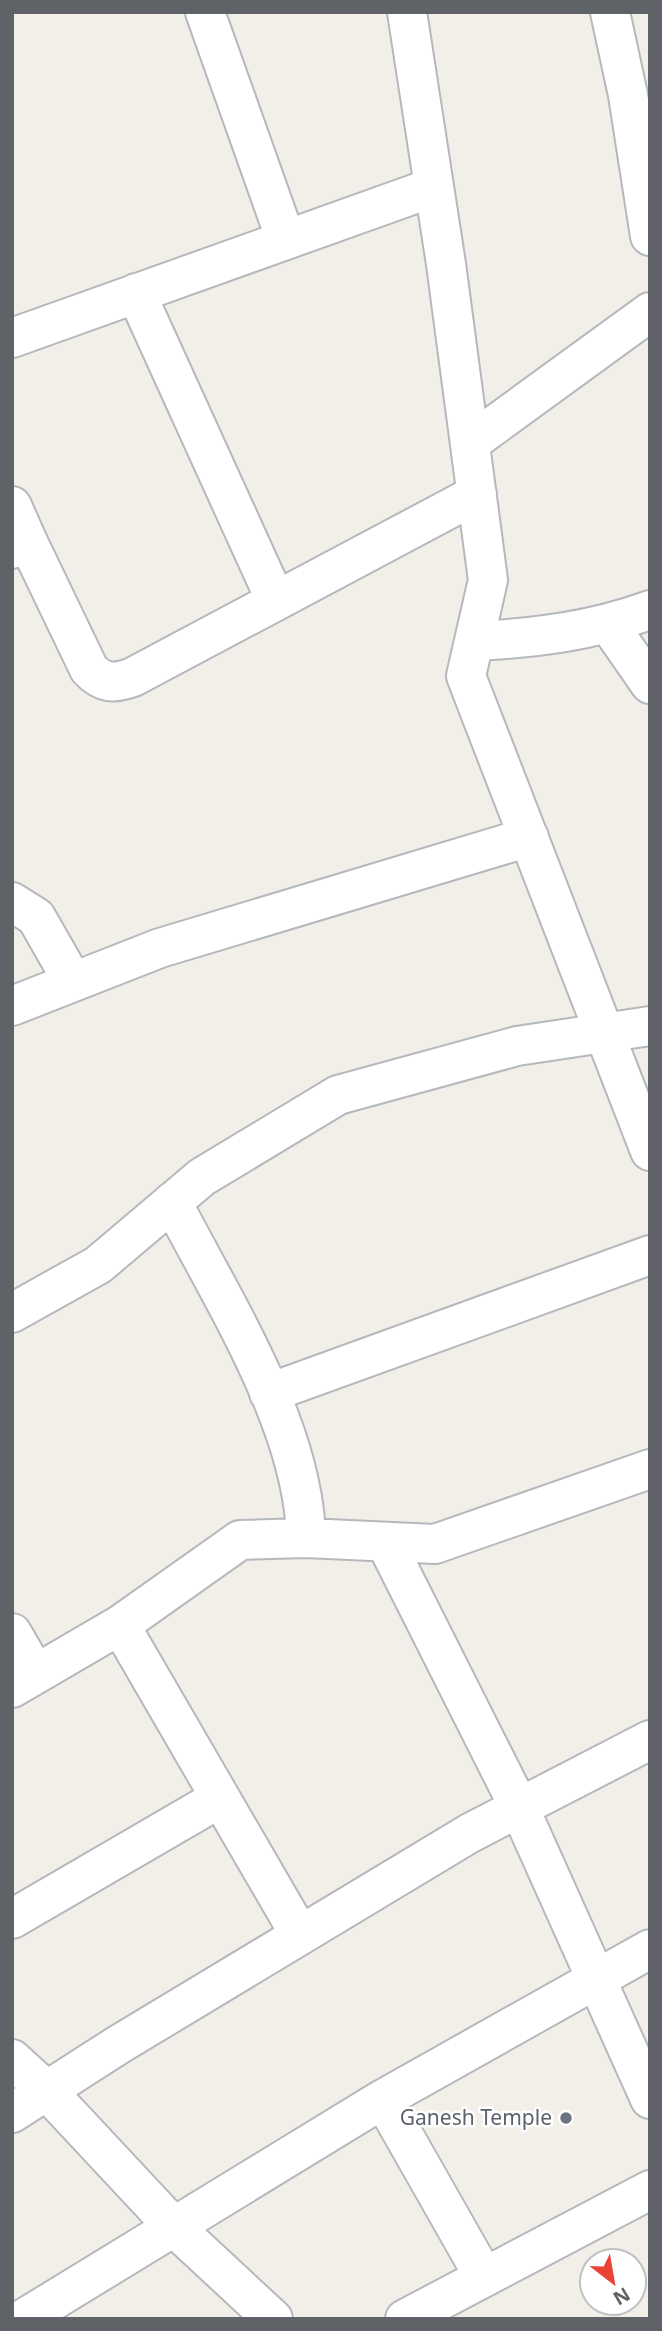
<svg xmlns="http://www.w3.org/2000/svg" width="662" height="2331" viewBox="0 0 662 2331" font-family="'Noto Sans',sans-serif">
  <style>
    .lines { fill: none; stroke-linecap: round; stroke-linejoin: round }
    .street-casing { stroke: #b5b8bc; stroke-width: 42 }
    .street { stroke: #fff; stroke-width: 38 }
    .worship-dot { fill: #6b7280; stroke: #fff; stroke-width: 2.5 }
    .labels { text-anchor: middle; stroke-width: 5; stroke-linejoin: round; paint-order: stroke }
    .worship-label { font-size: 21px; fill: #5b616d; stroke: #fff; text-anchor: end }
  </style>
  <rect width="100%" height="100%" fill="#f1efe8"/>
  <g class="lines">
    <g class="street-casing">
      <path id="street" d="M205,12l81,228
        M407,12l39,252 42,316 -22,96 184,475
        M610,12l18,83 22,141
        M136,293l140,308
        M12,338l422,-151
        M470,443l180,-131
        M12,506l15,34
        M12,549l15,-9 62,129c14,15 25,15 44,8l344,-183
        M609,625l41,59
        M475,641c61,-3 117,-10 175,-31
        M12,902l24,15 36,63
        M12,1006l148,-58 369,-111
        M172,1202c51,99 132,224 134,336
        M12,1313l86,-48 104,-88 136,-82 179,-49 133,-20
        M269,1393l381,-138
        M386,1543l133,264 131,292
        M120,1625l180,310
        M12,1633l24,41
        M12,1688l108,-63 120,-85 66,-2 129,6 215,-75
        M12,1919l208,-121
        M12,2059l35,32 127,136 99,92
        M383,2099l100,176
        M12,2113l106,-68 352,-212 180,-93
        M23,2319l360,-220 267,-150
        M405,2319l245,-129"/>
    </g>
    <use href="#street" class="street"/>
  </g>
  <circle class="worship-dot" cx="566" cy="2118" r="7"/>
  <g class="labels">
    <g class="worship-label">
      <text x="552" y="2125">Ganesh Temple</text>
    </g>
  </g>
  <rect width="662" height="2331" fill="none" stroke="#5f6368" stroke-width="28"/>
  <g transform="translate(613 2282) rotate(149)"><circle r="33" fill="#ffffff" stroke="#bfc1c3" stroke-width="2"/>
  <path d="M0-5L12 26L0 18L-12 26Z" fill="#ea4335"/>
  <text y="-10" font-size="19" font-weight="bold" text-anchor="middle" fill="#5f6368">N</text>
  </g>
</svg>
